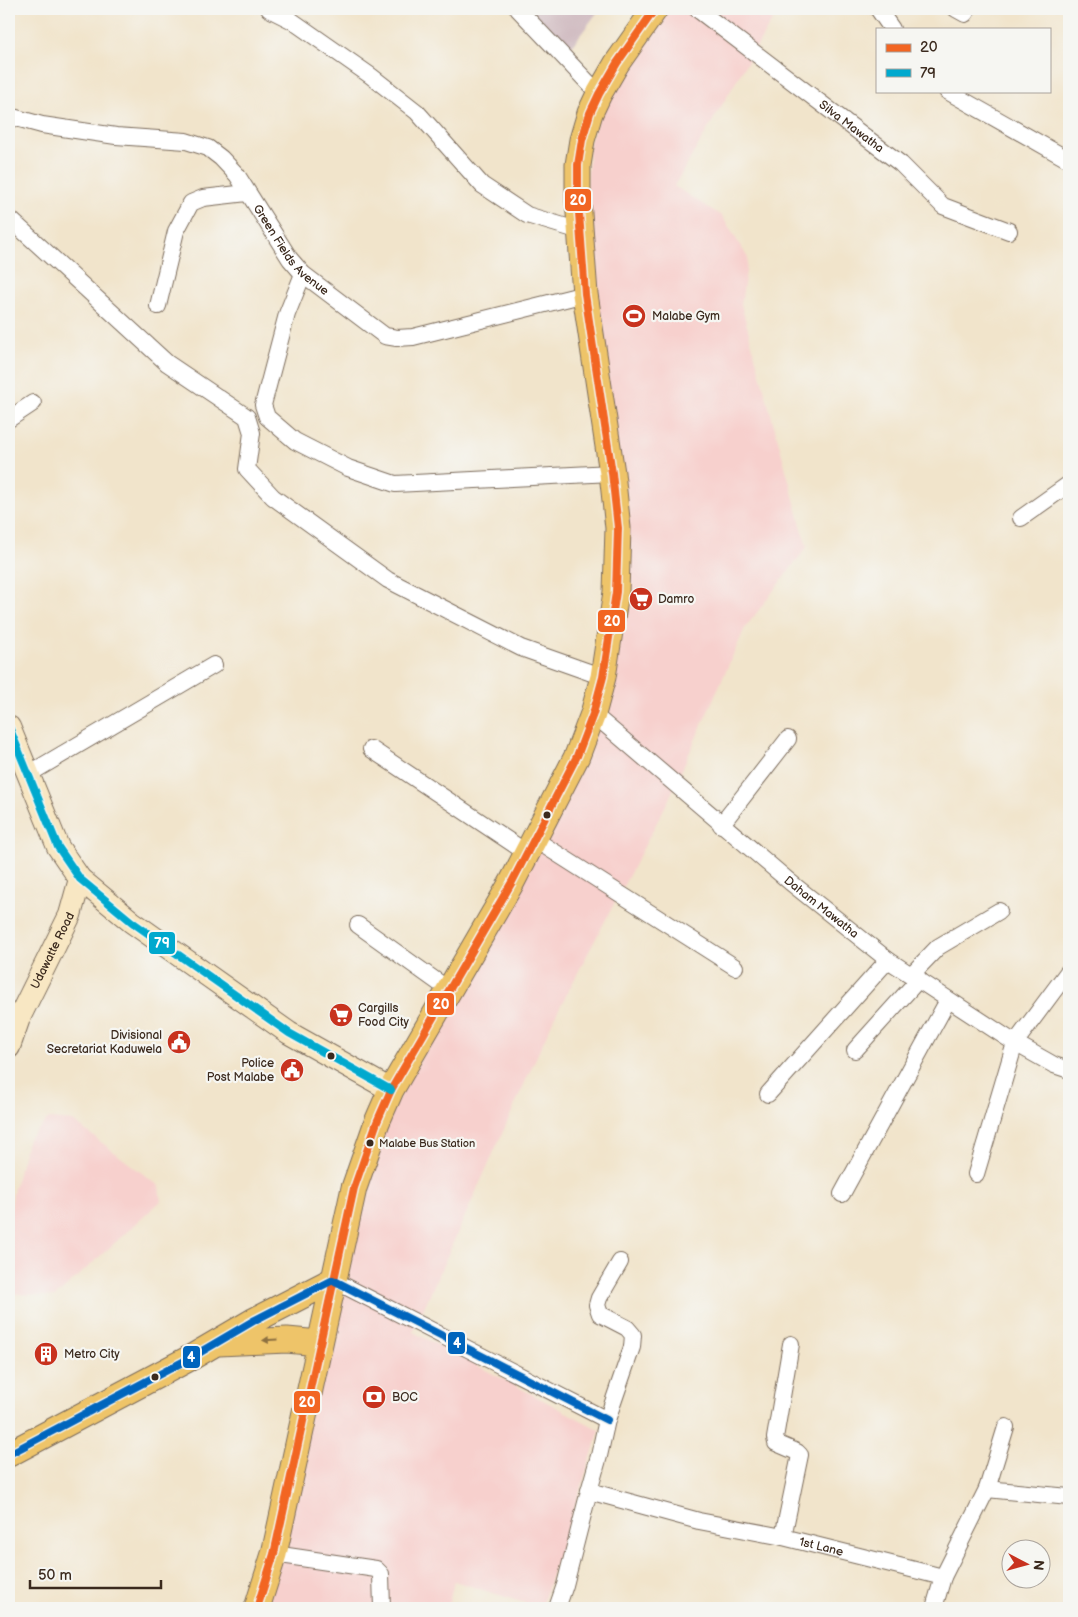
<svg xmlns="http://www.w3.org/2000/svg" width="1078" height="1617" viewBox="0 0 1078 1617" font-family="'Balsamiq Sans',sans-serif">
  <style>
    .built { fill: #f7d0cd }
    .industrial { fill: #d2bec3 }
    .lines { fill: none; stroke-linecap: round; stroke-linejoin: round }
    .street-casing { stroke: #7b6b5b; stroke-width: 18 }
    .secondary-casing { stroke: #7b6b5b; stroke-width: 24 }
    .primary-casing { stroke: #7b6b5b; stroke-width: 27 }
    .street { stroke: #fff; stroke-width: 16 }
    .secondary { stroke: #f8e7c3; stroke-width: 22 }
    .primary { stroke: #eec469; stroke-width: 25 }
    .bus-1-casing { stroke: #f6f6f2; stroke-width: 11 }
    .bus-2-casing { stroke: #f6f6f2; stroke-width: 11 }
    .bus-3-casing { stroke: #f6f6f2; stroke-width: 11 }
    .bus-1 { stroke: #f26522; stroke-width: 8 }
    .bus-2 { stroke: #00a9ce; stroke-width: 8 }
    .bus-3 { stroke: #0065bd; stroke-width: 8 }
    .oneway { fill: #8c6f40 }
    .bus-dot { fill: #3b2a1e; stroke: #f6f6f2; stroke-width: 2 }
    .labels { text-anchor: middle; stroke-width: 4.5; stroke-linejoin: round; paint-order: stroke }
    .bus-label { font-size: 11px; fill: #3b2a1e; stroke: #f6f6f2; text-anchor: start }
    .street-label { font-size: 12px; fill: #3b2a1e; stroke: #f6f6f2 }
    .poi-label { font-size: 12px; fill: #3b2a1e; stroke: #f6f6f2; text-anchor: start }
    .line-badge { stroke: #f6f6f2; stroke-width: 2 }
    .badge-label { font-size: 14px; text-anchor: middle; font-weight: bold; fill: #fff }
  </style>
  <rect width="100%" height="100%" fill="#f6f6f2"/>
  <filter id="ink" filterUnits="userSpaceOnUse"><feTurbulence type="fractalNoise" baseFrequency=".02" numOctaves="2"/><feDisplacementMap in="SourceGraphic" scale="10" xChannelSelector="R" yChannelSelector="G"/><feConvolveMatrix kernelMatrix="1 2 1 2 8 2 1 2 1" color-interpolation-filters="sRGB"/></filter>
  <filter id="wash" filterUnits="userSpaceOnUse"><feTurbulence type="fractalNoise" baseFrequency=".0096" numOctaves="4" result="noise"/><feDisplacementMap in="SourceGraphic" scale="20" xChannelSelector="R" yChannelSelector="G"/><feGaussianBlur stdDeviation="1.12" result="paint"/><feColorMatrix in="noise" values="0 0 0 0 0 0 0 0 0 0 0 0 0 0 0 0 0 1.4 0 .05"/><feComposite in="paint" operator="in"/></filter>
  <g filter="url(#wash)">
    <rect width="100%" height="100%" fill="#f1e4cb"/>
    <path class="built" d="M666,9h113l-105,177 48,30 26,42 -7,46 66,243 -62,81 -77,173 -115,219 -140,312 187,98 -59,178 -87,-27 -6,27h-183l96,-418 23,-65 200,-365 40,-167 -38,-394 4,-57 16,-45z
      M49,1119l24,2 86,65 2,15 -106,96 -46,-4v-73l5,-32 14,-49z"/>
    <path class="industrial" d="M529,9h71l-32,42z"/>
  </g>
  <g filter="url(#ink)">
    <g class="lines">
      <g class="street-casing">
        <g id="street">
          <path d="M269,9l22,11 80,56 46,36 65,73 45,30 53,16"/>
          <path d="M518,9l81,85"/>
          <path id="s1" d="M697,9l204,155 42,42 66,25"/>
          <path d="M878,9l14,20"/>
          <path d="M956,9l9,5 3,-5"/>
          <path d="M947,91l122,69"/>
          <path id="s2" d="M9,116l33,9 74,11 70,5 22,7 13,10 16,17 53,84 13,15 82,62 12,2 16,-1 172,-43"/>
          <path d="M9,218l158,145 80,54 5,16 -5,36 26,28 115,83 133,68 82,29"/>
          <path d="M303,274l-16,40 -24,91 4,12 28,24 53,27 47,16 217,-11"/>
          <path d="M158,306l18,-75 15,-28 12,-5 44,-5"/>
          <path d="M9,419l24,-16"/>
          <path d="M1021,518l48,-34"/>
          <path id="s3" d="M593,714l197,168 98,78 127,83 39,22 15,5"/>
          <path d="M371,749l156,104"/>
          <path d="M27,775l187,-110"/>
          <path d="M721,825l67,-86"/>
          <path d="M534,839l201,128"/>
          <path d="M358,925l91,65"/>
          <path d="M912,974l26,-27 61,-36"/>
          <path d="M855,1050l64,-71"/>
          <path d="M768,1094l120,-134"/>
          <path d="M976,1174l39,-131 52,-70h2"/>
          <path d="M842,1194l106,-194"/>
          <path d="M333,1280l274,140"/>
          <path d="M987,1489l82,8"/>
          <path id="s4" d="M589,1491l110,30 84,16 160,40"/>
          <path d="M783,1537l17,-82 -3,-3 -21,-9 -1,-5 16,-94"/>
          <path d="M274,1554l102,15 5,5 1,34"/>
          <path d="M557,1608l8,-23 24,-94 10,-35 8,-36 25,-73 1,-12 -6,-7 -27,-14 -3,-9 2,-7 21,-36"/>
          <path d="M934,1608l9,-31 44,-88 19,-62"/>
        </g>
      </g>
      <g class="secondary-casing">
        <g id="secondary">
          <path d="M9,727l49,120 22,32 52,43 157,111 102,57"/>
          <path id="s5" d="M9,1047l10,-29 51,-103 10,-36"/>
        </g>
      </g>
      <g class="primary-casing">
        <path id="primary" d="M219,1343l68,-3 32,3
          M9,1454l183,-97 63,-37 78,-40
          M257,1608l17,-54 80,-366 23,-66 14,-32 121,-208 65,-126 16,-42 10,-37 13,-85 2,-64 -6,-55 -27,-179 -7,-94v-35l4,-25 8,-27 9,-19 18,-31 38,-54"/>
      </g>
      <use href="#street" class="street"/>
      <use href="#secondary" class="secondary"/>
      <use href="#primary" class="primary"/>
      <g class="bus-1-casing">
        <path id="bus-1" d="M257,1608l17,-54 80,-366 23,-66 14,-32 121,-208 65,-126 16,-42 10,-37 13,-85 2,-64 -6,-55 -27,-179 -7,-94v-35l4,-25 8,-27 9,-19 18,-31 38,-54"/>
      </g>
      <g class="bus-2-casing">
        <path id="bus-2" d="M9,727l49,120 22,32 52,43 157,111 102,57"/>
      </g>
      <g class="bus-3-casing">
        <path id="bus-3" d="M9,1454l183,-97 63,-37 78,-40 274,140"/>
      </g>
      <use href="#bus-1" class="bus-1"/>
      <use href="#bus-2" class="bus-2"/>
      <use href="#bus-3" class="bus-3"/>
    </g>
    <defs><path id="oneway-solid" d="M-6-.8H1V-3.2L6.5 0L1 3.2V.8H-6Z" transform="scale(1.25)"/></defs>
    <use class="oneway" href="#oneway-solid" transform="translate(270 1340) rotate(177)"/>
  </g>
  <defs>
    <g id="stadium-disc" transform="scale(1.25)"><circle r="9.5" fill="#c8321e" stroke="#f6f6f2"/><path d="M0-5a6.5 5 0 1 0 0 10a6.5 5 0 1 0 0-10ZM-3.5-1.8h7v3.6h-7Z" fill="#fff"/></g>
    <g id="supermarket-disc" transform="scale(1.25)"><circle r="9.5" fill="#c8321e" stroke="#f6f6f2"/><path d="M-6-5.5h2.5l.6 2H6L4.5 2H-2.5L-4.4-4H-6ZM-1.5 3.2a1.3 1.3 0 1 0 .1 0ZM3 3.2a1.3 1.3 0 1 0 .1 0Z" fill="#fff"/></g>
    <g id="civic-disc" transform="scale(1.25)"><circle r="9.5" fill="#c8321e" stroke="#f6f6f2"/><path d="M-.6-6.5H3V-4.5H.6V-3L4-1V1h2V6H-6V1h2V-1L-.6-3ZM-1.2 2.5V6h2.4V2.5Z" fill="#fff"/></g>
    <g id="building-disc" transform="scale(1.25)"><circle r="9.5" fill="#c8321e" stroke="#f6f6f2"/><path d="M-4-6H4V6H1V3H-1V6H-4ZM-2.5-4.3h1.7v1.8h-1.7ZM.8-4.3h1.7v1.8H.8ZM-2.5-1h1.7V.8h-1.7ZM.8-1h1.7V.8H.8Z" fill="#fff"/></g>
    <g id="bank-disc" transform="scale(1.25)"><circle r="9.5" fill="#c8321e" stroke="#f6f6f2"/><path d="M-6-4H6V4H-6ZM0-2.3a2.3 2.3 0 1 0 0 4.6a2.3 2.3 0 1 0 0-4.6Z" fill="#fff"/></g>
  </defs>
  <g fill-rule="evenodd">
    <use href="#stadium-disc" x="634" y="316"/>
    <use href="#supermarket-disc" x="641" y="599"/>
    <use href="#supermarket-disc" x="341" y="1015"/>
    <use href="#civic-disc" x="179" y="1042"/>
    <use href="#civic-disc" x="292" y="1070"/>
    <use href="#building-disc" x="46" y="1354"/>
    <use href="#bank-disc" x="374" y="1397"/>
  </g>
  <g class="bus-dot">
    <circle cx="547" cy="815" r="4.5"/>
    <circle cx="331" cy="1056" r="4.5"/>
    <circle cx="370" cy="1143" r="4.5"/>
    <circle cx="155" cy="1377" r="4.5"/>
  </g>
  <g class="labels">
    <g class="bus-label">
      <text x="379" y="1147">Malabe Bus Station</text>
    </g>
    <g class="street-label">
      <text dy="4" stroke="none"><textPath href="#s1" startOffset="194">Silva Mawatha</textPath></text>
      <text dy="4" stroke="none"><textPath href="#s2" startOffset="335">Green Fields Avenue</textPath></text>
      <text dy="4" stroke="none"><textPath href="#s3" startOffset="299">Daham Mawatha</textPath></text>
      <text dy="4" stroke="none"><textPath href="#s5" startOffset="106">Udawatte Road</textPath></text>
      <text dy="4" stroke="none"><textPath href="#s4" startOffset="239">1st Lane</textPath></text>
    </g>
    <g class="poi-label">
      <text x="652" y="320">Malabe Gym</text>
      <text x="658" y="603">Damro</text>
      <text x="358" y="1012">Cargills<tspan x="358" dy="14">Food City</tspan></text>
      <text x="162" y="1039" text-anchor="end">Divisional<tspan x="162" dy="14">Secretariat Kaduwela</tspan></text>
      <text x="274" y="1067" text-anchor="end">Police<tspan x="274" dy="14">Post Malabe</tspan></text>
      <text x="64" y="1358">Metro City</text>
      <text x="392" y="1401">BOC</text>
    </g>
  </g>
  <g class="line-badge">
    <rect x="564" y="188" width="28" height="24" rx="5" fill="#f26522"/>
    <rect x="597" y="609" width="29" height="24" rx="5" fill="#f26522"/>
    <rect x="148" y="931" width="28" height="24" rx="5" fill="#00a9ce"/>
    <rect x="426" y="992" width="29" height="24" rx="5" fill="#f26522"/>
    <rect x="447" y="1331" width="19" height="24" rx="5" fill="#0065bd"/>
    <rect x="182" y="1345" width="19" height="24" rx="5" fill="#0065bd"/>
    <rect x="293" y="1390" width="28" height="24" rx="5" fill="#f26522"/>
  </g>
  <g class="badge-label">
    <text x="578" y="205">20</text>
    <text x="612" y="626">20</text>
    <text x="162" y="948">79</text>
    <text x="441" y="1009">20</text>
    <text x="457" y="1348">4</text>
    <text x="191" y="1362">4</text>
    <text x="307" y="1407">20</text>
  </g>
  <rect width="1078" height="1617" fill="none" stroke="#f6f6f2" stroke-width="30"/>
  <rect x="876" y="28" width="175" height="65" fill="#f6f6f2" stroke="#aba49d"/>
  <rect x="886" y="44" width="25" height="8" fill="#f26522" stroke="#aba49d"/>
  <text x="920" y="52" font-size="15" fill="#3b2a1e">20</text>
  <rect x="886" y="69" width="25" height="8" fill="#00a9ce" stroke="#aba49d"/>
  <text x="920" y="78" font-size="15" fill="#3b2a1e">79</text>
  <g transform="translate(1026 1564) rotate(96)"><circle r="24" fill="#f6f6f2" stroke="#aba49d"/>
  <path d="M0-4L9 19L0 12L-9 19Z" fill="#c8321e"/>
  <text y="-8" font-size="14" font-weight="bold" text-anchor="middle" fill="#3b2a1e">N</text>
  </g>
  <path d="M30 1580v8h131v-8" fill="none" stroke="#3b2a1e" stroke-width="2.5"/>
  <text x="38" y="1580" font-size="15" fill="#3b2a1e" stroke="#f6f6f2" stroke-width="4" paint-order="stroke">50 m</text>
</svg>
